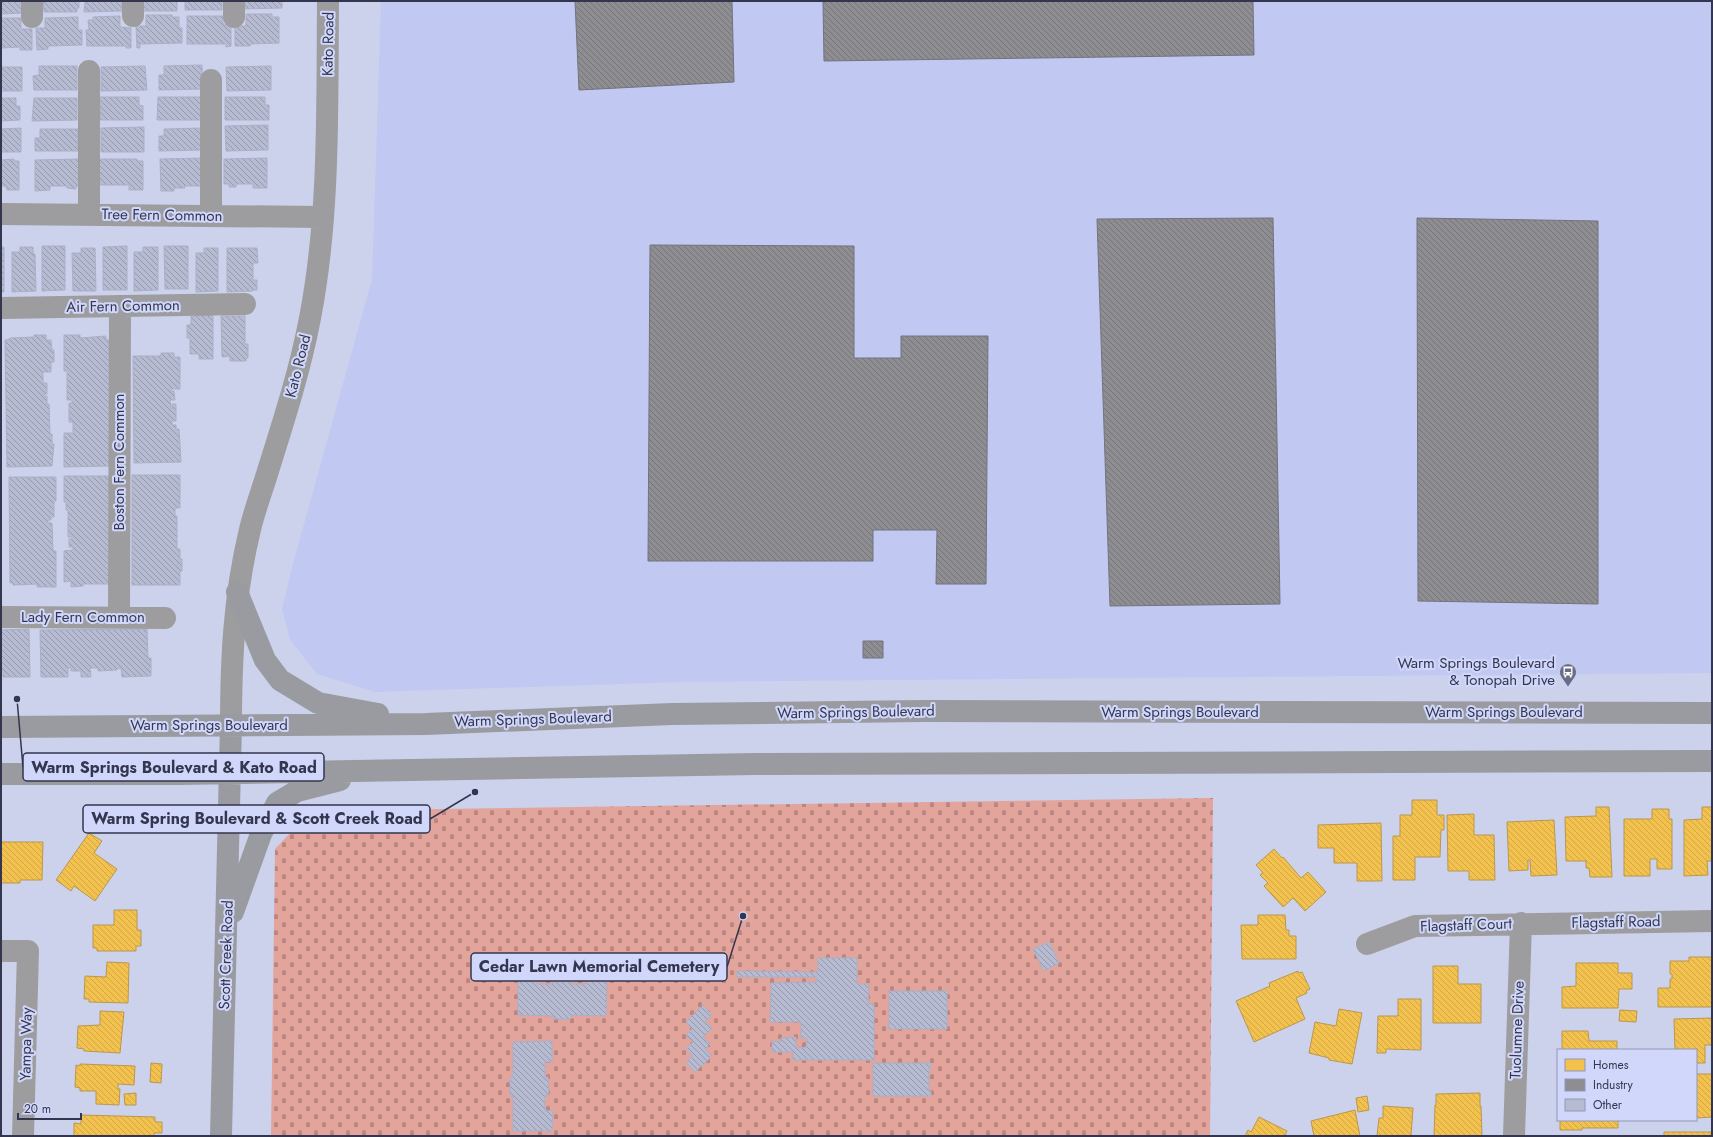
<svg xmlns="http://www.w3.org/2000/svg" width="1713" height="1137" viewBox="0 0 1713 1137" font-family="Jost,sans-serif">
  <style>
    .built { fill: #c1c9f2 }
    .cemetery { fill: url(#cemetery-stones) }
    .homes { fill: url(#homes-back-hatch); stroke: #b9974e }
    .industry { fill: url(#industry-back-hatch); stroke: #72737e }
    .building { fill: url(#building-back-hatch); stroke: #abafc6 }
    .lines { fill: none; stroke-linecap: round; stroke-linejoin: round }
    .minor { stroke: #9d9da0; stroke-width: 22 }
    .major { stroke: #999ba1; stroke-width: 22 }
    .labels { text-anchor: middle; stroke-width: 4; stroke-linejoin: round; paint-order: stroke }
    .street-label { font-size: 15px; fill: #33364e; stroke: #d0d7fb }
    .poi-label { font-size: 15px; fill: #33364e; stroke: #d0d7fb; text-anchor: end }
    .leader { fill: none; stroke: #33364e; stroke-width: 1.5 }
    .callout-dot { fill: #33364e; stroke: #d0d7fb; stroke-width: 1.5 }
    .callout { fill: #d0d7fb; stroke: #33364e; stroke-width: 1.5 }
    .callout-label { font-size: 16px; text-anchor: middle; font-weight: bold; fill: #33364e }
  </style>
  <defs>
    <pattern id="cemetery-stones" width="16" height="16" patternUnits="userSpaceOnUse"><rect width="16" height="16" fill="#e3a49c"/><path d="M2 7V4a2 2 0 0 1 4 0v3zM10 15v-3a2 2 0 0 1 4 0v3z" fill="#b98681"/></pattern>
    <pattern id="homes-back-hatch" width="6" height="6" patternUnits="userSpaceOnUse"><rect width="6" height="6" fill="#f2c14e"/><path d="M-1 5l2 2M0 0l6 6M5-1l2 2" fill="none" stroke="#d0a646"/></pattern>
    <pattern id="industry-back-hatch" width="6" height="6" patternUnits="userSpaceOnUse"><rect width="6" height="6" fill="#8d8d92"/><path d="M-1 5l2 2M0 0l6 6M5-1l2 2" fill="none" stroke="#747479"/></pattern>
    <pattern id="building-back-hatch" width="6" height="6" patternUnits="userSpaceOnUse"><rect width="6" height="6" fill="#b7bbd2"/><path d="M-1 5l2 2M0 0l6 6M5-1l2 2" fill="none" stroke="#9599ad"/></pattern>
  </defs>
  <rect width="100%" height="100%" fill="#cdd2ec"/>
  <path class="built" d="M381,1h1331v672l-1029,9 -308,10 -58,-18 -27,-34 -8,-31 10,-42 80,-288z"/>
  <path class="cemetery" d="M1213,798l-3,338h-939l4,-287 34,-36 129,-4z"/>
  <path class="homes" d="M1412,800h25v15h7v15h-3l-1,27h-25v23h-22v-44h7v-21h12z
    M1596,807h13l3,70h-22l-1,-9h-3v-7h-20l-1,-44 31,-1z
    M1702,807h10v54h-5l1,14 -24,1v-56l18,-1z
    M1652,809h17v10h3v50h-15v-10h-7v17h-26v-57h28z
    M1474,814v21h20l1,45h-26v-9h-21l-1,-56z
    M1554,820l3,55 -26,1 -1,-16h-2v10l-19,1 -2,-49z
    M1381,823l1,58h-25v-18h-23v-15h-16v-23z
    M89,833l13,8 -8,12 23,16 -22,32 -21,-15 -3,5 -15,-11z
    M1,842h42l-1,38h-22v3h-19z
    M1274,849l8,9 1,-1 18,21 7,-6 18,20 -21,19 -12,-13 -10,9 -19,-21 4,-3 -8,-8 3,-2 -7,-8z
    M114,910h23v20h4v16h-5v5h-39v-3h-4v-23h21z
    M1258,915h27l1,15h3v6h7v23h-54l-1,-34h17z
    M1689,957h23v50h-54v-19h12v-9h2v-5h-2v-13h19z
    M107,962l22,1 -1,40 -39,-1v-3h-5l1,-23 21,1z
    M1576,963h42v10h14v16h-13l-1,19h-56v-21l14,-1z
    M1433,966h25v18h23v39h-48z
    M1298,971l1,2 3,-1 8,17 -4,2 1,2 -11,5 9,21 -51,23 -18,-41 34,-15 -1,-3z
    M1398,999h23v51l-35,-1v4h-9l1,-37h20z
    M1339,1009l23,4 -10,51 -23,-4v-2l-20,-5 6,-31 21,4z
    M1620,1010l17,1 -1,11 -17,-1z
    M100,1011l24,1 -4,41 -36,-2v-2l-7,-1 1,-22 22,-1z
    M1712,1018v27h-7v18h-9v-13h-21l-1,-31z
    M1562,1031h26l1,10h28v9h-55z
    M151,1063l11,1 -1,19 -11,-1z
    M80,1064l55,2 -1,19 -16,-1v5h2l-1,16 -23,-1v-13h-16v-3l-5,-1 1,-22 4,1z
    M1696,1074h16v43l-16,1z
    M136,1093v12h-11l-1,-11z
    M1480,1093v13h1l1,30h-48l1,-31h1v-11z
    M1367,1096l2,14 -11,2 -2,-14z
    M1383,1106l30,2 -2,28h-34l2,-18h4z
    M1355,1110l5,26h-46l-3,-15z
    M81,1115l74,2v5h7v11h-8v3h-80v-13l7,1z
    M1259,1117l28,14 -2,4 2,1h-42l3,-6 3,2z
    M1560,1120h58v8h-36v2h-22z
    M1664,1132h48v4h-48z"/>
  <path class="industry" d="M575,1h157l2,81 -155,8z
    M823,1h430l1,54 -430,6z
    M1273,218l7,386 -170,2 -13,-387z
    M1417,218l181,3v383l-180,-3z
    M650,245l204,1v112h47v-22h87l-2,248h-50l1,-54h-64v31h-225z
    M863,641h20v17h-20z"/>
  <path class="building" d="M1,1h21l-2,1v3h3v8l-22,1z
    M43,1h36v7h-2v4h-33z
    M86,1h36v10l-38,1 1,-10z
    M142,1h35v10h-35z
    M185,1h37v9h-37z
    M243,1h39v7l-39,1z
    M246,14h26v3h7v26l-29,1v2h-15v-20h11z
    M146,15h26v2h7v11h3v15l-42,1v4h-3l-1,-22h10z
    M120,16v11l11,1v20h-5v-2h-39l-1,-16h3l-1,-10h5v-3z
    M187,16h36v8h3v2h5v20l-5,1v-3h-39z
    M78,17v13h4v15l-34,1v3l-11,1 -1,-22h9v-10z
    M1,18h20v11h11v21h-12v-3l-19,1z
    M202,65l1,24 -44,1v-15h5v-9z
    M39,66h38v24h-43l-1,-14 6,-1z
    M145,66l2,24 -46,1v-24z
    M271,66v24l-44,1 -1,-24z
    M1,67h21v24h-21z
    M100,97h39v8l4,1v14h-43z
    M158,97h43v23h-44z
    M225,97h40v8h4v15h-44z
    M1,98h15v8h4v14l-19,1z
    M34,98h43v22l-45,1z
    M268,125v25l-42,1 -1,-25z
    M144,127v25h-43v-24z
    M21,128v24h-20v-23z
    M203,128v22l-44,1v-15h5v-7z
    M40,129h38v22h-43v-13h5z
    M204,158v28h-20l1,2h-11v3h-13l-1,-32z
    M267,158v30h-14v-4h-17v3h-7v-3h-5v-25z
    M14,159v2h5v29h-12l-1,-4h-5v-26z
    M79,159v27h-3v3l-9,-1v-2h-17v4l-15,1v-31z
    M99,159h38v2h6v29h-14v-5h-29z
    M42,246h23v44l-23,1z
    M127,246v44h-24v-43z
    M164,246h24v43h-23z
    M1,247h3v45h-3z
    M20,247h13v7h2l1,37 -24,1v-40h8z
    M143,247h15v43l-24,1v-39h9z
    M81,248h14l1,43h-23l-1,-38h9z
    M204,248h14v43l-22,1v-39h8z
    M227,248h30l1,15h-5v17h4v10h-4v1l-26,1z
    M213,315v44h-14v-5h-9v-16h-3v-13h4v-9z
    M221,316h24v28h3v14h-2v3h-16v-5l-8,1z
    M34,335h12v5h5l1,10h2v12h-3v10h-8v11h4v11h-3v2h3v8h2l1,30h2v10h2l-2,22 -45,1 -2,-127 5,-1v-1l24,-1z
    M64,335h16v3l26,-2v4h3l2,126 -47,1v-34h9v-11h-4v-19h3v-3h-5v-29h-3z
    M161,353h13v4h6v32h-9v2h3l1,9h-5l1,8 1,1v-5h4v17h-4v4h4v4h3l2,33 -47,1 -1,-107h28z
    M132,475h48v33h-5v8h2v33h3v10h2v12h-2v14h-48z
    M64,476h45l1,108h-27v2l-12,1v-6l-7,1v-31l9,-1v-3h-4v-8h3v-2h-4v-27h-2v-8h-2z
    M9,477h47v24h-2v16h-3v3h-3v3h4l1,28h3v36h-19v-3l-24,1v-2h-3z
    M29,629l1,48h-27v-7h-2v-40z
    M147,629l1,29h3v18l-29,1 -1,-9 -4,1v1l-19,1v-3h-8l1,9h-10v-6h-10v-3h-3v9h-27l-1,-47z
    M1049,942l10,21 -15,8 -11,-22z
    M818,958h39v26h12l-1,20h6v56h-81v-8h-21v-11l9,1v-4l15,-1v11l10,-1 1,-9h-6v-16h-31l1,-39 46,-1v-5h-80v-6l81,1z
    M587,976l20,1 -1,39 -35,-1v4h-18v-3l-35,-1v-38h19v7h16l1,-4 17,1v3h16z
    M889,991h58v38h-58z
    M703,1005l9,10 -7,6 7,7 -9,9 7,7 -5,5 6,6 -2,2 1,1 -15,14 -9,-10 7,-6 -7,-7 7,-7 -7,-7 6,-6 -6,-7z
    M552,1041v21h-7v15h3l1,18h-4v15l8,1 -1,20h-39v-35h-3v-19h3v-35z
    M873,1063h58v5h-2v23h2v5h-58z"/>
  <g class="lines">
    <path class="minor" d="M32,1v16
      M133,1v15
      M234,1v16
      M211,80v136
      M1,214l321,3
      M89,214v-143
      M1,308l244,-4
      M1,617l164,1
      M119,617l1,-311
      M231,725c0,-65 3,-128 18,-191 4,-20 12,-40 18,-60 16,-51 33,-103 43,-156 20,-103 17,-213 18,-317
      M1367,944l48,-18 297,-5
      M1,951h27l-5,185
      M1514,1136l7,-213"/>
    <path class="major" d="M237,592l28,68 15,20 38,23 60,11
      M1,727l425,-3 246,-10 252,-3 788,2
      M1,774h178l576,-10 957,-3
      M233,912l28,-78 16,-31 20,-12 43,-11
      M221,1136l10,-411"/>
  </g>
  <defs>
    <g id="bus-pin" transform="scale(0.9)"><path d="M0 17L-7.5 6A9.5 9.5 0 1 1 7.5 6Z" fill="#696d85" stroke="#d0d7fb"/><path d="M-5-6H5V4H4V6H2V4H-2V6H-4V4H-5ZM-3.5-4V0h7V-4ZM-3.5 1.2v1.5H-2V1.2ZM2 1.2v1.5H3.5V1.2Z" fill="#fff"/></g>
  </defs>
  <g fill-rule="evenodd">
    <use href="#bus-pin" x="1568" y="672"/>
  </g>
  <g class="labels">
    <g class="street-label">
      <text transform="translate(328 44) rotate(-89)" y="5">Kato Road</text>
      <text transform="translate(162 215) rotate(1)" y="5">Tree Fern Common</text>
      <text transform="translate(123 306) rotate(-1)" y="5">Air Fern Common</text>
      <text transform="translate(298 366) rotate(-76)" y="5">Kato Road</text>
      <text transform="translate(119 462) rotate(-90)" y="5">Boston Fern Common</text>
      <text x="83" y="622">Lady Fern Common</text>
      <text transform="translate(856 712) rotate(-1)" y="5">Warm Springs Boulevard</text>
      <text x="1180" y="717">Warm Springs Boulevard</text>
      <text x="1504" y="717">Warm Springs Boulevard</text>
      <text transform="translate(533 719) rotate(-2)" y="5">Warm Springs Boulevard</text>
      <text x="209" y="730">Warm Springs Boulevard</text>
      <text transform="translate(1616 922) rotate(-1)" y="5">Flagstaff Road</text>
      <text transform="translate(1466 925) rotate(-2)" y="5">Flagstaff Court</text>
      <text transform="translate(226 955) rotate(-88)" y="5">Scott Creek Road</text>
      <text transform="translate(1517 1030) rotate(-88)" y="5">Tuolumne Drive</text>
      <text transform="translate(26 1044) rotate(-89)" y="5">Yampa Way</text>
    </g>
    <g class="poi-label">
      <text x="1555" y="668">Warm Springs Boulevard<tspan x="1555" dy="17">&amp; Tonopah Drive</tspan></text>
    </g>
  </g>
  <path class="leader" d="M17 699L23 767M475 792L430 819M743 916L727 967"/>
  <g class="callout-dot">
    <circle cx="17" cy="699" r="4"/>
    <circle cx="475" cy="792" r="4"/>
    <circle cx="743" cy="916" r="4"/>
  </g>
  <g class="callout">
    <rect x="23" y="753" width="301" height="28" rx="4"/>
    <rect x="83" y="805" width="347" height="28" rx="4"/>
    <rect x="471" y="953" width="256" height="28" rx="4"/>
  </g>
  <g class="callout-label">
    <text x="174" y="773">Warm Springs Boulevard &amp; Kato Road</text>
    <text x="257" y="824">Warm Spring Boulevard &amp; Scott Creek Road</text>
    <text x="599" y="972">Cedar Lawn Memorial Cemetery</text>
  </g>
  <rect width="1713" height="1137" fill="none" stroke="#33364e" stroke-width="4"/>
  <rect x="1557" y="1049" width="140" height="72" fill="#d0d7fb" stroke="#9197b6"/>
  <rect x="1565" y="1059" width="20" height="12" fill="#f2c14e" stroke="#9197b6"/>
  <text x="1593" y="1069" font-size="12" fill="#33364e">Homes</text>
  <rect x="1565" y="1079" width="20" height="12" fill="#8d8d92" stroke="#9197b6"/>
  <text x="1593" y="1089" font-size="12" fill="#33364e">Industry</text>
  <rect x="1565" y="1099" width="20" height="12" fill="#b7bbd2" stroke="#9197b6"/>
  <text x="1593" y="1109" font-size="12" fill="#33364e">Other</text>
  <path d="M18 1113v6h63v-6" fill="none" stroke="#33364e" stroke-width="2"/>
  <text x="24" y="1113" font-size="12" fill="#33364e" stroke="#d0d7fb" stroke-width="3" paint-order="stroke">20 m</text>
</svg>
